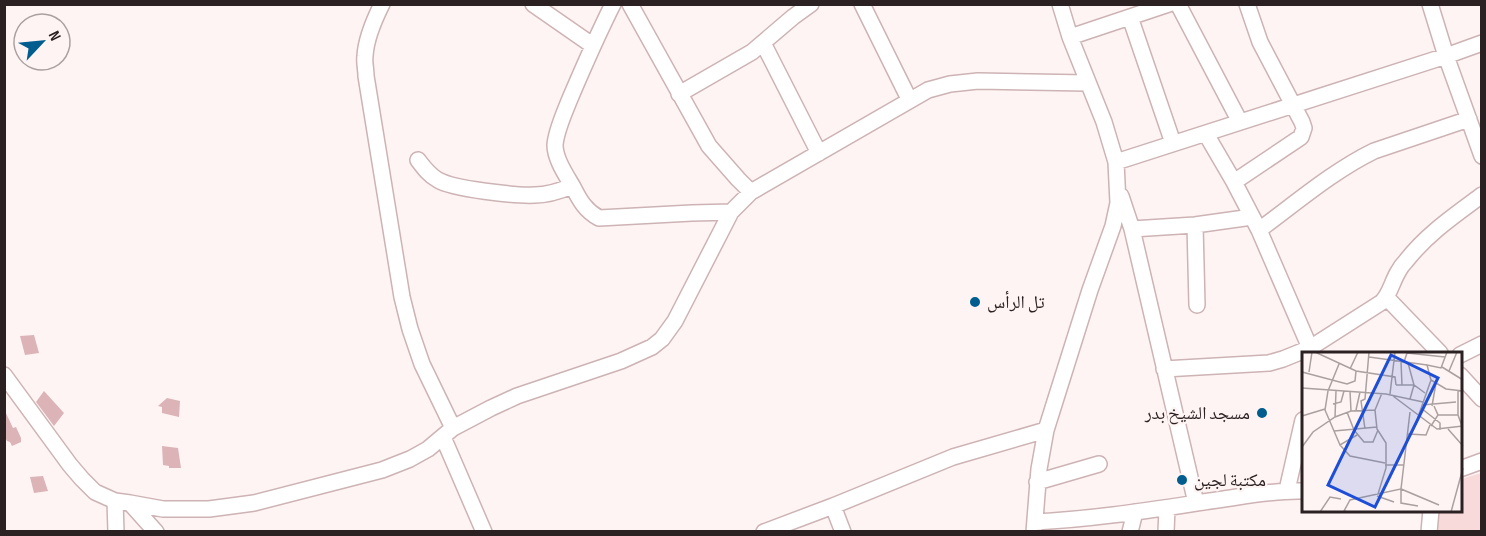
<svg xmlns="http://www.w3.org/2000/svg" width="1486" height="536" viewBox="0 0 1486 536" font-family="'Sofia Sans Condensed','Noto Naskh Arabic',sans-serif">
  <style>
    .green { fill: #f8dadb }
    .building { fill: #dcb3b6 }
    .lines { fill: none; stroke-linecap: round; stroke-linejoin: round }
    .minor-casing { stroke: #cdb3b4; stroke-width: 18 }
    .minor { stroke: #fff; stroke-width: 15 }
    .poi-dot { fill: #015d8e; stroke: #fff4f4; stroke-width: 2 }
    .labels { text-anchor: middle; stroke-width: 4.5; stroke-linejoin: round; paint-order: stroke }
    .poi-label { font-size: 18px; fill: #2b2122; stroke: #fff4f4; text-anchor: start }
    .inset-road { fill: none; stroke: #aaa0a0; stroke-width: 1.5 }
    .view { fill: #1d4ed8; fill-opacity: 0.15; stroke: #1d4ed8; stroke-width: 3 }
    .inset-edge { fill: none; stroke: #2b2122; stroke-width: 3 }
  </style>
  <rect width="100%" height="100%" fill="#fff4f4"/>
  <path class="green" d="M1481,473v58h-45v-20l24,-1 1,-31z"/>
  <path class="building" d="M34,335l5,18 -14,2 -5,-19z
    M44,391l20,22 -10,13 -18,-24z
    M167,398l13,3 -1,16 -17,-4v-6l-4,-1z
    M4,409l9,19 3,-1 5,11v4l-9,4 -2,-4 -3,-1 -3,-6z
    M162,446l16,2 3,20h-12v-2l-6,-1z
    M43,476l5,15 -14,2 -4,-16z"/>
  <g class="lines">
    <g class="minor-casing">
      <path id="minor" d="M382,4c-8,16 -16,34 -17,52 -1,6 1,13 1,20l36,221 8,32 12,35 31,64
        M533,4l59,41
        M613,4c-16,32 -30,64 -44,97 -5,13 -13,30 -14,44 0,14 11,30 18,42 7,14 13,24 26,31l93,-5 39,-1
        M630,4l79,142 29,33 13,13
        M862,4l47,95
        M1178,4l62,118
        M1430,4l16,52 36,100
        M1130,17l43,126
        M1070,37l99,-33
        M763,43l56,110
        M679,94l73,-42 41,-35 18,-13
        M1206,134l28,48 25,48 51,118v5
        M418,160c6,8 11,15 20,20 15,9 78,16 97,15 13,0 25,-4 37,-9
        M1116,162l330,-106 36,-13
        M1234,182l67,-45 3,-9 -2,-6 -42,-80 -13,-38
        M1121,196l11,33 64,274
        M1195,225l2,80
        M1132,229l63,-4 57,-8
        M1259,230c37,-27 74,-59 115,-79l95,-32
        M1386,297l54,56
        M1460,355l22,-11
        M1164,369l105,-6 14,-4 27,-11 72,-46c8,-8 10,-20 16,-30 2,-4 5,-8 8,-11 21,-27 49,-46 76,-66
        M4,375l66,90 12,14 13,13 20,9 15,2 26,29
        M1460,375l22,24
        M443,437l41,95
        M1460,469l22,-8
        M1037,482l62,-18
        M1287,490l16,-70
        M115,501l1,31
        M130,503l33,6h46l45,-6 128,-33 28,-11 18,-10 25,-21 38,-20 26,-12 104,-35 31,-14 10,-8 13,-18 56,-109 20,-20 177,-102 22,-6 28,-3 109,2
        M833,506l10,26
        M1035,522c61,-3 121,-13 182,-22 29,-4 57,-10 86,-9
        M764,532l69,-26 120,-49 93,-27
        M1034,532l5,-63 7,-39 44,-140 23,-64 5,-23 -2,-41 -12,-40 -34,-85 -10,-33
        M1130,532l5,-20
        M1166,532l1,-24
        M1429,532l2,-22"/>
    </g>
    <use href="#minor" class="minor"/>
  </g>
  <g class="poi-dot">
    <circle cx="975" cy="302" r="6"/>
    <circle cx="1262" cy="413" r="6"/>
    <circle cx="1182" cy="480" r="6"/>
  </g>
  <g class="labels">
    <g class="poi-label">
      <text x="987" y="308">تل الرأس</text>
      <text x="1250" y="419" text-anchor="end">مسجد الشيخ بدر</text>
      <text x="1194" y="486">مكتبة لجين</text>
    </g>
  </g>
  <g transform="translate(1302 352)">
    <rect width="160" height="160" fill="#fff4f4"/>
    <path class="inset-road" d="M13,0l41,19 39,6 1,8M67,5l58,8M99,10l1,23M102,10l3,-9 38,4M106,11l6,22 -4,14M37,12l-11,27 -3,19 15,35 17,-10M140,15l21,13M48,17l8,-17M147,19l8,-19M0,20l45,12 8,-3 1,-10M7,20l3,-20M129,28l15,9 17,2M94,33h18l11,8M0,36l84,6 37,8M156,38v25l4,11M48,39l1,20M88,42l5,-42M91,44l44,33 26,-3M31,52l8,-2 3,-11M120,53l34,-3M130,54l4,-23M119,56l19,15v7M54,58l4,-18M45,60l7,18 10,12h9l5,-12M136,63h20M0,64l23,-7M33,65l1,-26M116,65l13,-37 -4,-15 14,3 6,-16M129,74l7,-11 -4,-9M63,77l-4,-28 4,-2 4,-47M146,77l15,17M32,79l43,-4M106,82l18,1 4,-10M38,93l10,11 35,7M0,95l11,-15 22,-15 16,-6 24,-1M83,113h19M76,142l8,-26v-25l-9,-14 -2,-19 7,-17M75,144l17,6M116,154l-17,-3v-14l38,16M18,160l10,-15 11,2M46,160l-4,-1 6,-11 51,-11 9,-77M70,160h22M149,160l12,-44"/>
    <path class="view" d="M89,3l47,23 -63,129 -47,-22z"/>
    <rect width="160" height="160" class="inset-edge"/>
  </g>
  <rect width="1486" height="536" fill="none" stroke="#2b2122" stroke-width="12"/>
  <g transform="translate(42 42) rotate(64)"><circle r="28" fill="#fff4f4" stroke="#aaa0a0" stroke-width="1.5"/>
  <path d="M0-4.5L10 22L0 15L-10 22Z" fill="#015d8e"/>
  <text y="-9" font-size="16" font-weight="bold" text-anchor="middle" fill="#2b2122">N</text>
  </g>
</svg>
